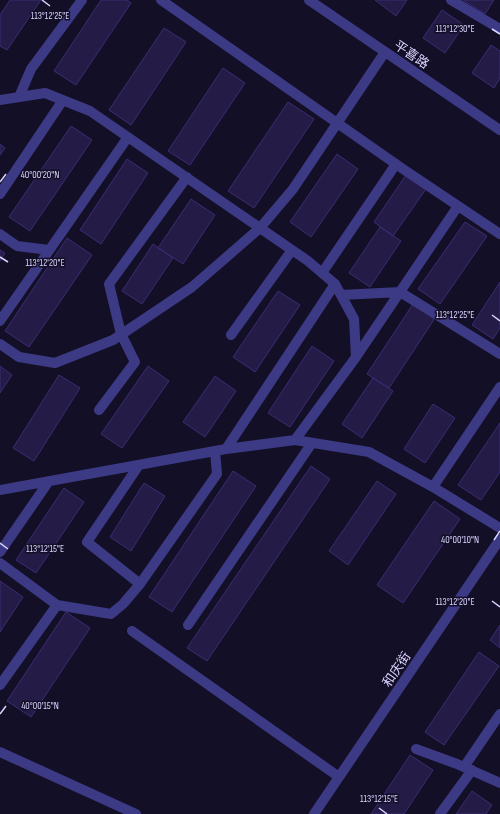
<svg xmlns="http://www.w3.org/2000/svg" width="500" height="814" viewBox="0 0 500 814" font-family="'Sofia Sans Condensed','Noto Sans SC',sans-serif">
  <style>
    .building { fill: #241b47; stroke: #3b2d73 }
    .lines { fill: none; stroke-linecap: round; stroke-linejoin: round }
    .minor { stroke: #3d3a85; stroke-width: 10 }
    .ticks { fill: none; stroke: #d9d4ff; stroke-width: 1.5 }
    .labels { text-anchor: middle; stroke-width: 3; stroke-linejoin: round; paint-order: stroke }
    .street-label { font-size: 13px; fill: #d9d4ff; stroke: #130f26 }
    .ticks-label { font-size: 10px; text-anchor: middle; fill: #d9d4ff; stroke: #130f26; stroke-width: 3; stroke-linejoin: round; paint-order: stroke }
  </style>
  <rect width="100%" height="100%" fill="#130f26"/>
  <path class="building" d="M10,0h31l-34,50 -7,-4v-31z
    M101,0h26l4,3 -55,82 -22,-14z
    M375,0h32l-11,16z
    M463,0h31l-9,14z
    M442,10l22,15 -19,28 -22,-15z
    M164,28l22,14 -55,83 -22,-15z
    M491,45l9,6v27l-6,10 -22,-15z
    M223,68l22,15 -55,82 -22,-14z
    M288,102l26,17 -60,89 -26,-17z
    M71,126l21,14 -62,91 -21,-14z
    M0,144l5,4 -5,7z
    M337,154l21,15 -47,68 -21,-15z
    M127,159l21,14 -47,71 -21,-14z
    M406,175l20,14 -33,47 -19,-14z
    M191,199l24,16 -32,49 -25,-16z
    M465,222l22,14 -47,68 -22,-15z
    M380,227l21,14 -31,46 -21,-14z
    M67,238l25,17 -63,92 -24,-16z
    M153,244l20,14 -31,46 -20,-13z
    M0,250l5,3 -5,8z
    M500,282v46l-7,11 -21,-14z
    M278,291l22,14 -45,67 -22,-15z
    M413,304l22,14 -46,70 -22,-14z
    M312,346l22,15 -44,66 -22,-14z
    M0,366l12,9 -12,18z
    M148,366l21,15 -47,67 -21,-14z
    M59,375l21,13 -46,73 -21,-13z
    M215,376l21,15 -31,46 -22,-15z
    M373,378l20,13 -31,47 -20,-14z
    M433,404l22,14 -30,45 -21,-14z
    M500,423v49l-19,28 -23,-15z
    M311,466l19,13 -123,182 -20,-13z
    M233,471l23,15 -84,126 -23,-15z
    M377,481l19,13 -48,71 -19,-14z
    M144,483l21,13 -34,55 -21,-14z
    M64,488l20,14 -48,71 -20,-13z
    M434,501l26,18 -57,84 -26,-18z
    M0,581l23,16 -23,35z
    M66,612l24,16 -59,89 -24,-16z
    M500,625v23l-10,-8z
    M479,652l20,14 -55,79 -19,-13z
    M410,755l23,15 -29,44h-33z
    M472,791l20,14 -6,9h-30z"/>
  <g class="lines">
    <path class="minor" d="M161,0l242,169 97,65
      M309,0l191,130
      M451,0l49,29
      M19,97l12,-28 51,-69
      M0,100l45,-7 45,18 218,150 27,23 19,35 2,38 -61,83
      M0,194l63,-94
      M0,234l17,12 32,4
      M322,273l74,-109
      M341,295l59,-3 100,62
      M0,321l128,-184
      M231,335l61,-85
      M0,344l19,13 36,6 58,-23 79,-53 68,-59 33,-39 92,-137
      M356,357l102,-151
      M99,410l36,-48 -14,-28 -12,-50 78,-107
      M226,449l109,-165
      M139,465l-52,77 53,42
      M433,487l67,-100
      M0,490l226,-41 69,-9 74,12 64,35 67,41
      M0,552l49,-71
      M0,563l57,42 -57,80
      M57,605l54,9 12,-10 17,-20 77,-110 -2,-23
      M188,625l124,-182
      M132,631l207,146
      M416,749l41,15 43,19
      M0,752l136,62
      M464,767l36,-53
      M314,814l186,-275
      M440,814l32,-44"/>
  </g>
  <path class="ticks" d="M42,0l8,6M492,29l8,5M0,182l6,-8M0,257l8,5M492,315l8,6M494,540l6,-9M0,543l8,6M492,601l8,6M0,714l6,-8M379,808l8,6"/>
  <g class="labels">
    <g class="street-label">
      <text transform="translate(412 54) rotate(34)" y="5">平喜路</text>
      <text transform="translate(396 669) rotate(-56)" y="5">和庆街</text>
    </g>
  </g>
  <g class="ticks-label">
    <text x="50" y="19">113°12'25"E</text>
    <text x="455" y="32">113°12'30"E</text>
    <text x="40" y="178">40°00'20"N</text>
    <text x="45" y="266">113°12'20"E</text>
    <text x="455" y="318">113°12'25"E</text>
    <text x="460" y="543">40°00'10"N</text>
    <text x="45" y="552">113°12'15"E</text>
    <text x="455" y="605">113°12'20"E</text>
    <text x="40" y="709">40°00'15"N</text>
    <text x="379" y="802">113°12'15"E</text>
  </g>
</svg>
